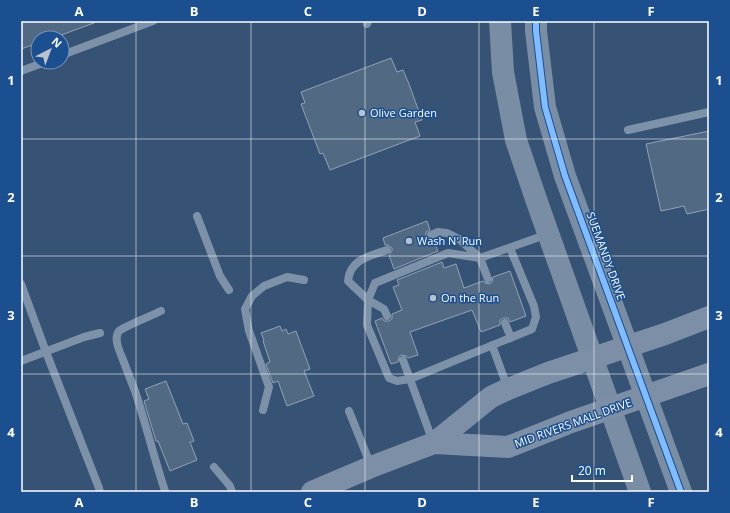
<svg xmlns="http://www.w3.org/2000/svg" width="730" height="513" viewBox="0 0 730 513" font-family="'Open Sans',sans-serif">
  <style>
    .building { fill: #526984; stroke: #92a2b6 }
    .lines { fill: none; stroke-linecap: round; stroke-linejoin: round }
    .lane { stroke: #7d92a8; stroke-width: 8 }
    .secondary { stroke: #798da4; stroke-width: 22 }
    .primary { stroke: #7d8ea7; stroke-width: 22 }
    .cycleway-casing { stroke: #1b4f8f; stroke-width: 8 }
    .cycleway { stroke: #80bcff; stroke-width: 6 }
    .grid { fill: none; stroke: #fff; stroke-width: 1; stroke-opacity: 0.55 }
    .poi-dot { fill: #b9c2ce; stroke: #1b4f8f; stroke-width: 1.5 }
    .labels { text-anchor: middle; stroke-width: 3; stroke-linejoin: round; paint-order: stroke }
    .poi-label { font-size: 11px; fill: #fff; stroke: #1b4f8f; text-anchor: start }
    .street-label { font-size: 11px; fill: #fff; stroke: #1b4f8f }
    .neatline { fill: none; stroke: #fff; stroke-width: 1.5 }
    .grid-label { font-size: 13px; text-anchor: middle; font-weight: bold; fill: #fff }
  </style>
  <rect width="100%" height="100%" fill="#365274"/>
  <path class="building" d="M21,21h73v2l-41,15h-15v5l-17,6z
    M391,58l6,14 6,-2 6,14 13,36 -7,2 5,14 -90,34 -7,-17 -3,1 -19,-50 4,-1 -4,-11z
    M709,131v78l-22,5 -3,-8 -23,5 -15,-67z
    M427,221l3,9 -4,2v5l2,3h5l5,11 -44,18 -5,-14 3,-4v-3l-4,-3h-3l-2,-7z
    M442,262l2,6 12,-4 8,24 19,-7 2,2 5,1 2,-2 1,-5 17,-6 16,45 -16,6 -2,-4h-5l-3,2v5l-19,7 -9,-22 -62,22 8,23 -10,3 -2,-2 -5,-1 -2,2 -1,5 -7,2 -16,-43 7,-3 2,3h5l3,-2v-5l10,-4 -9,-23 6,-2 -2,-5z
    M280,326l2,5 4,-2 2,5 8,-3 14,38 -6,2 10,25 -27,10 -9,-25 -5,2 -7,-19 4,-2 -7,-21 1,-1 -3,-7z
    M166,381l17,43 4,-1 7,18 -4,1 7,18 -27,11 -12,-30h-2l-12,-40 5,-2 -4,-10z"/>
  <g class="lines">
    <path class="lane" d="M367,24l1,-3
      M62,55l91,-34
      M21,71l24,-9
      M628,130l81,-18
      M197,216l23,60 9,14
      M431,235l7,-3 9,1 12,6 21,19 8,21
      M510,248l24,58 2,11 -4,12 -122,50 -13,2 -8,-3 -22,-53 1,-25 7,-17 73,-30 32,5 68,-24
      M21,284l25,68 53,136 1,4
      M161,311c-8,4 -38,16 -42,20 -6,8 1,21 4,29 4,10 8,21 12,31 11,33 19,67 30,100
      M387,316l-3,-7 -16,-9 -20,-19c2,-22 22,-25 39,-31
      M505,323l6,15
      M492,345l16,44
      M403,360l30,82
      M21,361l63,-24 16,-4
      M263,410l6,-23 -20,-56 -4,-22 7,-13 12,-10 23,-9 17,3
      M349,411l22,55
      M214,467l16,19 2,6"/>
    <path class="secondary" d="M500,21l3,51 13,68 21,62 103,290
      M536,21v10l9,76 20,69 116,316"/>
    <path class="primary" d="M434,443l74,4 63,-25 138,-48
      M312,492l59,-25 63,-24 57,-46 17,-8 40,-16 117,-39 44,-17"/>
    <g class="cycleway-casing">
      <path id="cycleway" d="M536,21v10l9,76 20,69 116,316"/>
    </g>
    <use href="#cycleway" class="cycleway"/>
  </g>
  <path class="grid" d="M136,21v471M251,21v471M365,21v471M479,21v471M594,21v471M21,139h688M21,256h688M21,374h688"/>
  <g class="poi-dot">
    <circle cx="362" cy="113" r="4"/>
    <circle cx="409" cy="241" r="4"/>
    <circle cx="433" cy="298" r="4"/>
  </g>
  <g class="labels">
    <g class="poi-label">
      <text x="370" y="117">Olive Garden</text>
      <text x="417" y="245">Wash N' Run</text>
      <text x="441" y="302">On the Run</text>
    </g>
    <g class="street-label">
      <text transform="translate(606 256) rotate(70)" y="4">SUEMANDY DRIVE</text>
      <text transform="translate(573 423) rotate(-20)" y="4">MID RIVERS MALL DRIVE</text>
    </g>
  </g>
  <rect width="730" height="513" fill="none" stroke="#1b4f8f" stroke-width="44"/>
  <g transform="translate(50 50) rotate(42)"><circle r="19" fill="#1b4f8f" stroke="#7695bc"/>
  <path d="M0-3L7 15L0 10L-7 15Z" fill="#b9c2ce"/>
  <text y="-6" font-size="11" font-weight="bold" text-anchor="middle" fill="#ffffff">N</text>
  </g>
  <path d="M572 475v6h60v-6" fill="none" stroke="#ffffff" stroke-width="2"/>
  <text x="578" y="475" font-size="12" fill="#ffffff" stroke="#1b4f8f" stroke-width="3" paint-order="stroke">20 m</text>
  <rect x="22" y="22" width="686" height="469" class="neatline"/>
  <g class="grid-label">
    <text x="79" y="16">A</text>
    <text x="194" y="16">B</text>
    <text x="308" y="16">C</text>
    <text x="422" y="16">D</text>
    <text x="536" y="16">E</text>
    <text x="651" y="16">F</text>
    <text x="11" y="85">1</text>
    <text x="719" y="85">1</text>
    <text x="11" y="202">2</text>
    <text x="719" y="202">2</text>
    <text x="11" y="320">3</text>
    <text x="719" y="320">3</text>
    <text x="11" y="437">4</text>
    <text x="719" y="437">4</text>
    <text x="79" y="507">A</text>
    <text x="194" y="507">B</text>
    <text x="308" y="507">C</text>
    <text x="422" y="507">D</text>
    <text x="536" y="507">E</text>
    <text x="651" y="507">F</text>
  </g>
</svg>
